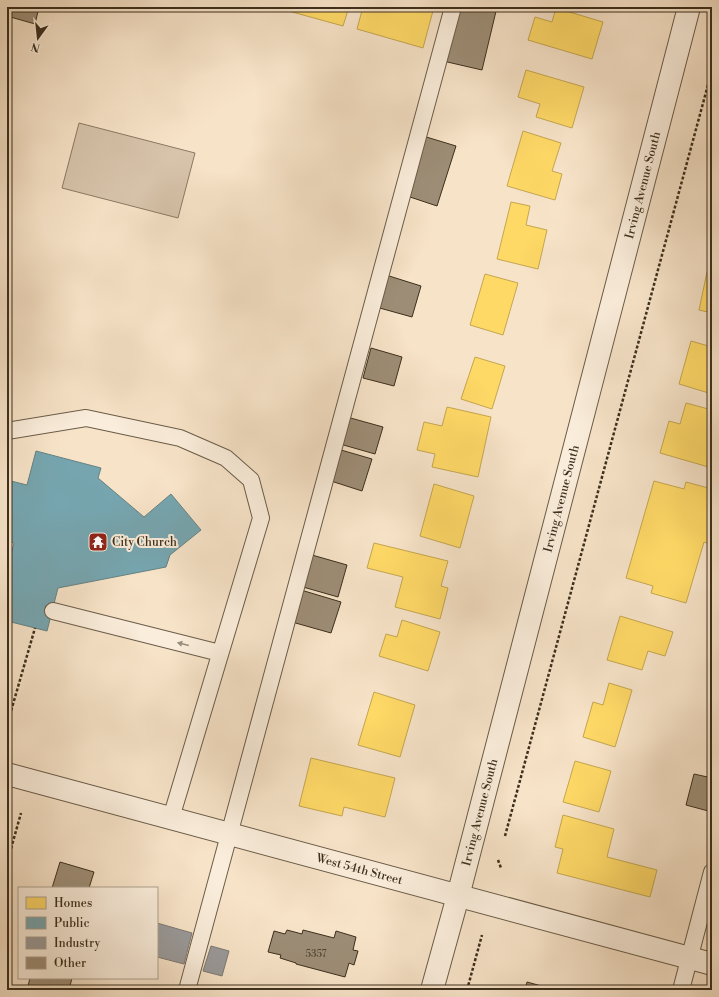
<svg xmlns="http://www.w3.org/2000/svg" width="719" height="997" viewBox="0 0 719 997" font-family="'Libre Bodoni',serif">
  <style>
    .green { fill: #d7c4ab; stroke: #8a7a64 }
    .homes { fill: #ffd966; stroke: #c4a650 }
    .public { fill: #76a5af; stroke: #658283 }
    .industry { fill: #999; stroke: #7d7974 }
    .building { fill: #9d8d76; stroke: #3c2f1d }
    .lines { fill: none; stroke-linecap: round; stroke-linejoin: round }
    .service-casing { stroke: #6b5c48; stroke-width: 18 }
    .minor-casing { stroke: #6b5c48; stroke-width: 24 }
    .tertiary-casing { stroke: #6b5c48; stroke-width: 24 }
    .path { stroke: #3c2f1d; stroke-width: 2.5; stroke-dasharray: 3 2; stroke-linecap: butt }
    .service { stroke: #faeddb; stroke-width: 16 }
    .minor { stroke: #faeddb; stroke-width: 22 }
    .tertiary { stroke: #faeddb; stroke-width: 22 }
    .oneway { fill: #9b8e7c }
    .labels { text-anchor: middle; stroke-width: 4; stroke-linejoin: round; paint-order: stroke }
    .number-label { font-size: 10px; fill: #544633 }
    .street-label { font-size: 12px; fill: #3c2f1d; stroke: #faeddb }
    .poi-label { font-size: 12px; fill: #3c2f1d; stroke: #faeddb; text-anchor: start }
  </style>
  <rect width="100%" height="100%" fill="#f7e3c8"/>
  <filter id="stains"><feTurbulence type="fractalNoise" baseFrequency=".005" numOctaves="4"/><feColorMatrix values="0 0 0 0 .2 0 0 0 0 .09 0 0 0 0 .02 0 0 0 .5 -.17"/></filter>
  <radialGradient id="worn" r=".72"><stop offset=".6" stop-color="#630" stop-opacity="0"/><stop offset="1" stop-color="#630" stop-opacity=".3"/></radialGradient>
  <path class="green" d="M79,123l116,30 -17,65 -116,-30z"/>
  <path class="homes" d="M274,7h75l-6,19z
    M363,7h71l-11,41 -66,-19z
    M556,8l47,14 -11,37 -64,-19 7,-23 17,5z
    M526,70l58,17 -12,41 -36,-11 4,-13 -22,-7z
    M523,131l38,12 -9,28 10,3 -7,26 -48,-14z
    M511,202l19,4 -4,19 21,5 -9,39 -41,-10z
    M707,272l5,1v40l-13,-3z
    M485,274l33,9 -15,52 -33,-10z
    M691,341l21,6v47l-33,-10z
    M475,357l30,9 -13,43 -31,-10z
    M686,403l26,7v58l-52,-15 9,-32 11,3z
    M447,407l44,10 -13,60 -46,-10 3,-13 -18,-4 7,-28 18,4z
    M654,481l30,8 2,-7 26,7v56l-8,-3 -18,61 -35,-10 2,-7 -27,-8z
    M434,484l40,12 -14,52 -40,-12z
    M374,543l74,18 -7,25 7,2 -8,31 -45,-12 8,-30 -36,-9z
    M620,616l53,16 -8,24 -17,-5 -6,19 -35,-10z
    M402,620l38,12 -12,39 -49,-15 7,-22 11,3z
    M609,683l23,7 -17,57 -32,-10 10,-35 10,3z
    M374,692l41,13 -15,52 -42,-12z
    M311,758l84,20 -10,39 -41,-10 -2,9 -43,-10z
    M575,761l36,10 -12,41 -36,-10z
    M563,815l51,14 -7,28 50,13 -7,27 -93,-24 6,-24 -8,-2z"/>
  <path class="public" d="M36,451l65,17 -3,10 46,39 27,-23 30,36 -31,25 -4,12 -108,21 -11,43 -40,-10v-50l7,-28 -7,-2v-61l20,5z"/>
  <path class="industry" d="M157,923l35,10 -8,31 -27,-7z
    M211,946l18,5 -7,25 -19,-5z"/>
  <path class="building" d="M7,7h32l-4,17 -28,-8z
    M457,7h40l-15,63 -39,-9z
    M423,136l33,10 -19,60 -33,-11z
    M386,275l35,11 -9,31 -36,-10z
    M371,348l31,9 -8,29 -31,-8z
    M347,417l36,10 -8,27 -35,-10z
    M341,450l31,9 -10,32 -31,-10z
    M312,555l35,10 -9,32 -35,-10z
    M301,590l40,12 -10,31 -39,-11z
    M694,774l18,4v34l-26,-7z
    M60,862l34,10 -5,16h-37z
    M287,930l15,4 1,-4 31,8 2,-7 20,6 -3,13 5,1 -4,14 -5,-2 -4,14 -49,-13v-1l-16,-5 1,-3 -13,-3 6,-21 11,3z
    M30,978h42l-3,12h-42z
    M527,982l29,8h-31z
    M290,986l13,4h-14z
    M322,987l10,3h-11z"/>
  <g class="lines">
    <g class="service-casing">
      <path id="service" d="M7,431l79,-13 94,20 46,20 25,22 10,38 -90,300
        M53,611l167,42
        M187,990l266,-983
        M681,990l31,-118"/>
    </g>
    <g class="minor-casing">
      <g id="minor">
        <path id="s1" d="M432,990l26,-94 231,-889"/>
      </g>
    </g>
    <g class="tertiary-casing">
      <g id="tertiary">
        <path id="s2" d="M7,774l705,190"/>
      </g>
    </g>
    <path class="path" d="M7,725l28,-97
      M505,836l207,-766
      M498,860l3,8
      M7,863l14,-50
      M467,990l15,-55"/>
    <use href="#service" class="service"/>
    <use href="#minor" class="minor"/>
    <use href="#tertiary" class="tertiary"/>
  </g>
  <defs><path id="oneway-solid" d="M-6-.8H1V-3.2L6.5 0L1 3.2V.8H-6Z"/></defs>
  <use class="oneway" href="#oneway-solid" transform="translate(183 644) rotate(-166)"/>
  <defs>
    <g id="temple-square" transform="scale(1)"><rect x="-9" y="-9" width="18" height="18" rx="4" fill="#8f2418" stroke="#faeddb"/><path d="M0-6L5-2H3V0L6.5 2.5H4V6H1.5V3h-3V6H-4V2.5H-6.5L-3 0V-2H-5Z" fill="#fff"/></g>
  </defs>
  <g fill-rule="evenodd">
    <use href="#temple-square" x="98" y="542"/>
  </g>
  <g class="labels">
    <g class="number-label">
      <text x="316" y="957">5357</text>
    </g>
    <g class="street-label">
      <text dy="4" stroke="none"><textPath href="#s1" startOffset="832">Irving Avenue South</textPath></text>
      <text dy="4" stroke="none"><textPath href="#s1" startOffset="508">Irving Avenue South</textPath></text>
      <text dy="4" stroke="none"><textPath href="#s1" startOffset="184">Irving Avenue South</textPath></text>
      <text dy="4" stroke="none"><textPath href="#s2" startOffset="365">West 54th Street</textPath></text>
    </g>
    <g class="poi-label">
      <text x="112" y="546">City Church</text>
    </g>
  </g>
  <rect width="719" height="997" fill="none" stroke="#f7e3c8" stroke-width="24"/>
  <rect x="8" y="8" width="703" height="981" fill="none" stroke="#3c2f1d" stroke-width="2"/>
  <rect x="12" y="12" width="695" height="973" fill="none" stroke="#3c2f1d"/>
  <rect x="18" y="887" width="140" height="92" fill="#faeddb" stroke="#aea18f"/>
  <rect x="26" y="897" width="20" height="12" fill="#ffd966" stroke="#aea18f"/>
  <text x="54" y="907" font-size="12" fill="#3c2f1d">Homes</text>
  <rect x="26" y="917" width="20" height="12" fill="#76a5af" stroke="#aea18f"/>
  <text x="54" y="927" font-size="12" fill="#3c2f1d">Public</text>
  <rect x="26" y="937" width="20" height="12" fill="#999999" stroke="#aea18f"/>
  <text x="54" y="947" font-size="12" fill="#3c2f1d">Industry</text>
  <rect x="26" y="957" width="20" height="12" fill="#9d8d76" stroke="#aea18f"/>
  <text x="54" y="967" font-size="12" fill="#3c2f1d">Other</text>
  <g transform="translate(38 38) rotate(195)" stroke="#faeddb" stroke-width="3" paint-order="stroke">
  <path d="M0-3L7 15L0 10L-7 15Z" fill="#3c2f1d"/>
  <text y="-6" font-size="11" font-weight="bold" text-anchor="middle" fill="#3c2f1d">N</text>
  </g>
  <rect width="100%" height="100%" filter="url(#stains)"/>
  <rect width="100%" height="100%" fill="url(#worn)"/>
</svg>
